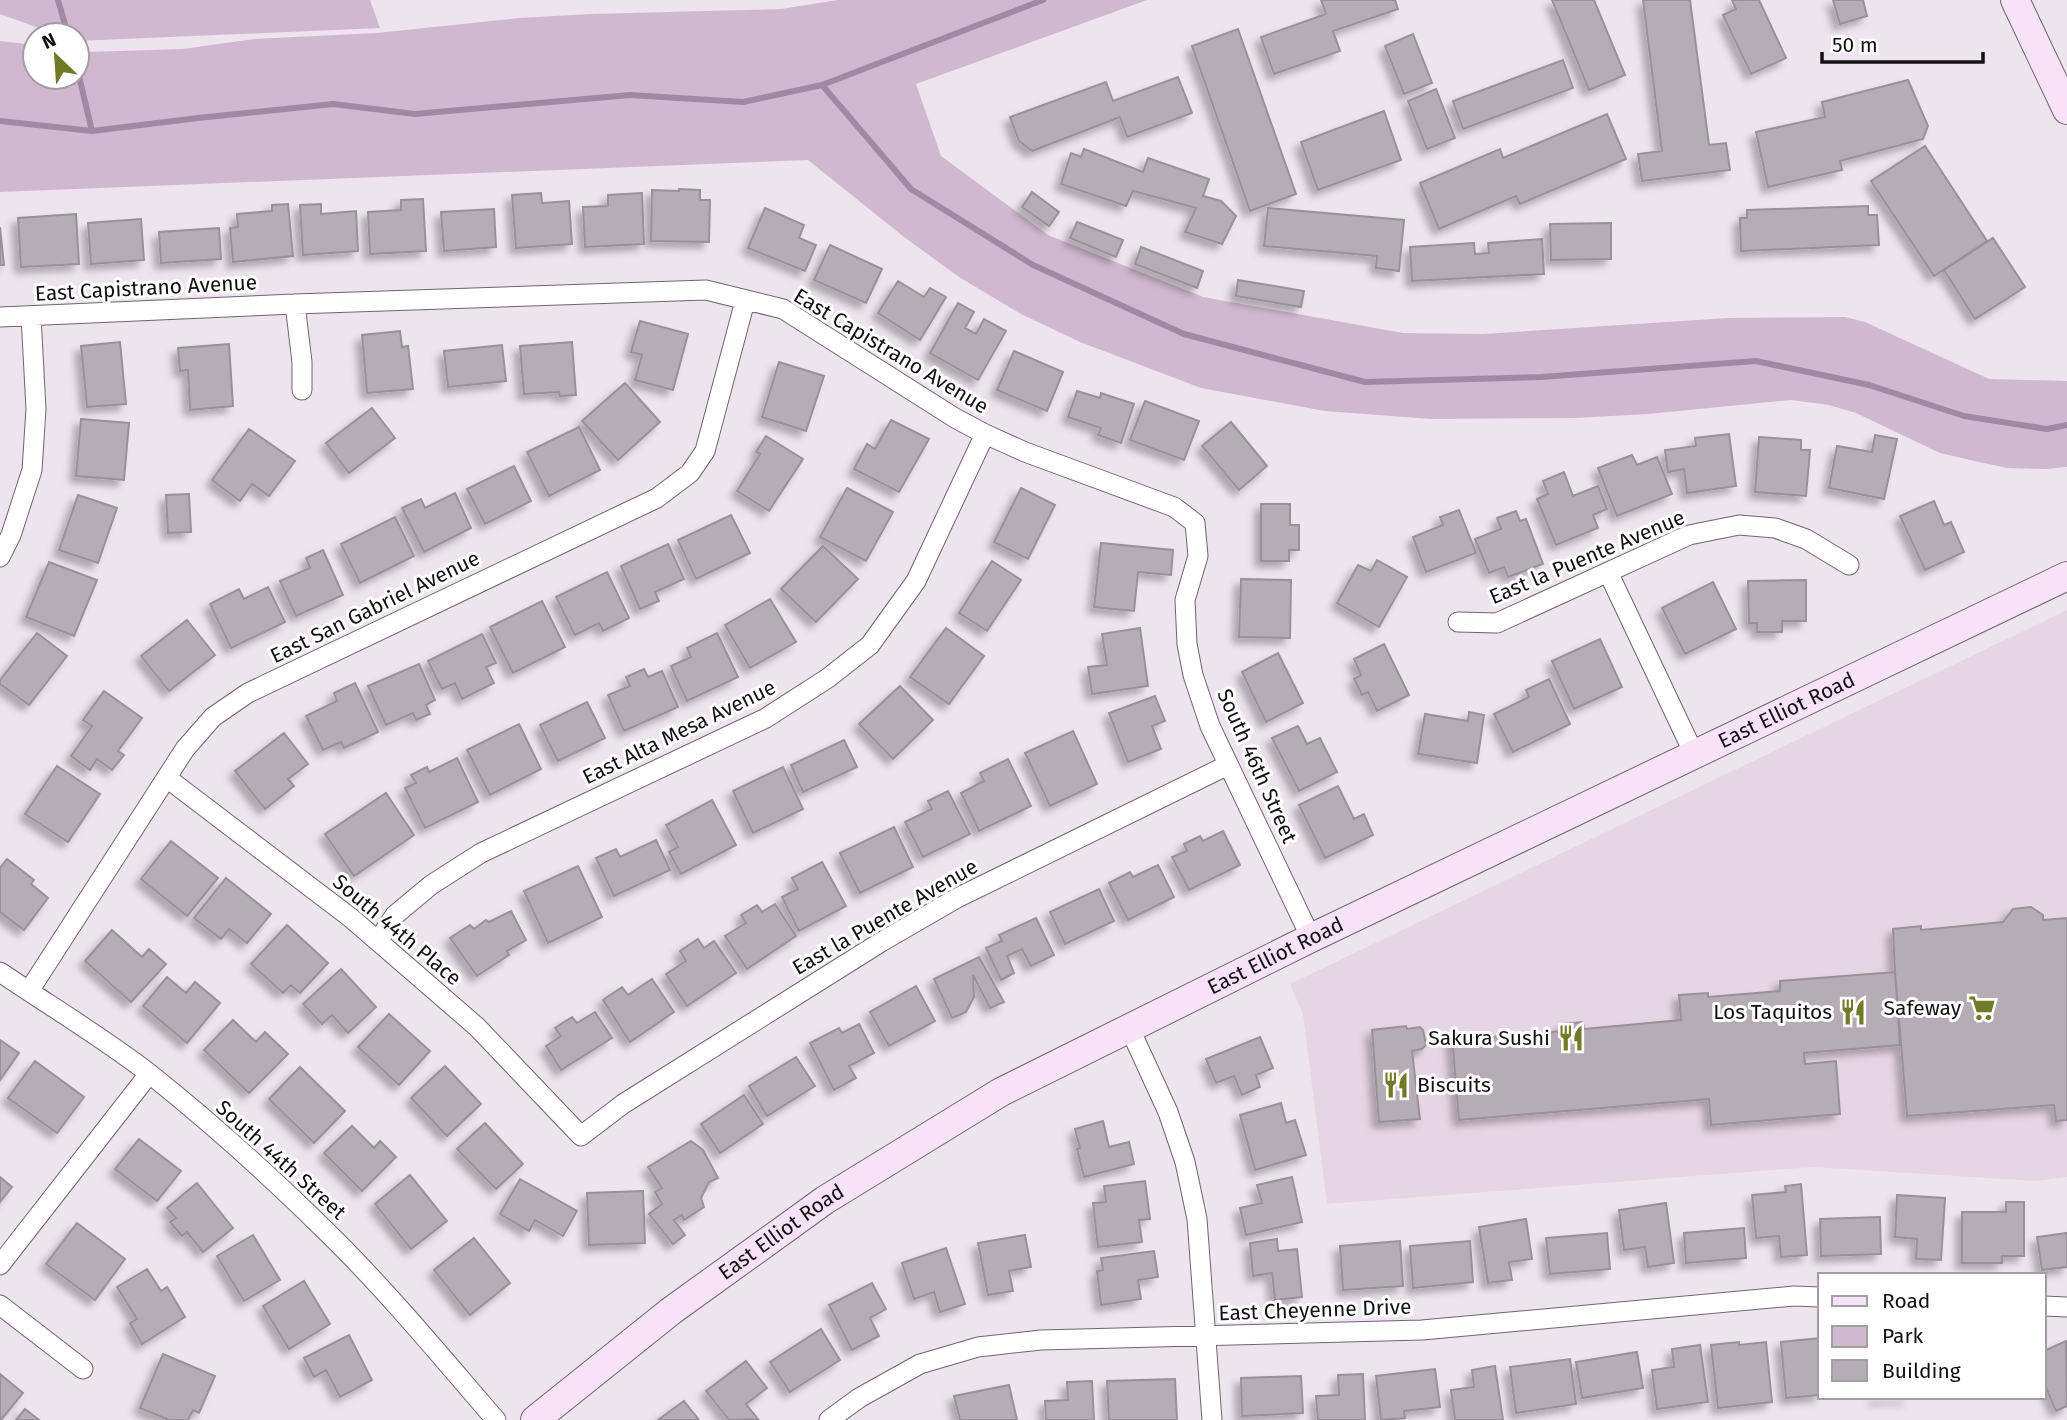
<svg xmlns="http://www.w3.org/2000/svg" width="2067" height="1420" viewBox="0 0 2067 1420" font-family="'Fira Sans',sans-serif">
  <style>
    .built { fill: #e6d6e5 }
    .green { fill: #d0b8d0 }
    .lines { fill: none; stroke-linecap: round; stroke-linejoin: round }
    .stream { stroke: #a388a3; stroke-width: 6 }
    .building { fill: #b6acb6; stroke: #999099; stroke-width: 2; filter: url(#shadow) }
    .minor-casing { stroke: #6e666e; stroke-width: 21 }
    .secondary-casing { stroke: #6e666e; stroke-width: 30 }
    .minor { stroke: #fff; stroke-width: 19 }
    .secondary { stroke: #f7e2f7; stroke-width: 28 }
    .labels { text-anchor: middle; stroke-width: 6; stroke-linejoin: round; paint-order: stroke }
    .street-label { font-size: 21px; fill: #131013; stroke: #fff }
    .poi-label { font-size: 21px; fill: #131013; stroke: #fff; text-anchor: end }
  </style>
  <defs>
    <filter id="shadow"><feDropShadow dx="-6" dy="6" stdDeviation="3.5" flood-color="#0004"/></filter>
  </defs>
  <rect width="100%" height="100%" fill="#eee4ee"/>
  <path class="built" d="M2067,610v567l-32,4 -221,-14 -487,37 -24,-190 -13,-30z"/>
  <path class="green" d="M0,0h370l10,28 -303,13v-6h-19l-58,-21z
    M838,0h309l-231,84 25,72 107,79 155,62 200,36 80,1 245,-16 117,-1 20,5 124,57 78,2v86l-22,2 -37,-1 -29,-6 -39,-9 -84,-40 -27,-8 -38,-5 -143,14 -73,4 -144,1 -106,-8 -124,-23 -121,-46 -59,-28 -62,-37 -55,-40 -96,-77 -808,32v-151l35,4v32h42v-26l10,1 96,-3 71,-10 123,-6 142,-15 72,-4 190,-5z"/>
  <g class="lines">
    <path class="stream" d="M58,0l10,35
      M77,68l15,63
      M822,85l89,104 122,76 151,69 181,48 176,-5 215,-16 113,24 95,31 83,13 20,-4
      M0,121l92,10 106,-13 135,-14 82,10 215,-19 113,7 79,-17 221,-85"/>
  </g>
  <path class="building" d="M1321,0h74l3,9 -65,22 7,20 -66,23 -13,-37 65,-23z
    M1552,0h42l31,75 -36,15z
    M1643,0h47l19,145 17,-2 4,27 -88,11 -4,-27 24,-3z
    M1732,0h27l27,58 -35,16 -28,-59 13,-6z
    M1833,0h30l4,16 -27,8z
    M1238,29l58,165 -46,17 -58,-165z
    M1413,34l19,49 -28,11 -19,-48z
    M1563,60l10,28 -110,41 -10,-28z
    M1178,77l14,36 -65,24 -7,-20 -88,34 -13,-10 -9,-24 96,-35 7,19z
    M1908,80l20,46 -5,13 -83,22 2,9 -74,17 -12,-55 69,-15 -3,-15z
    M1436,89l19,49 -28,11 -19,-48z
    M1384,111l17,49 -83,30 -17,-48z
    M1607,114l19,45 -106,45 -4,-8 -77,33 -19,-46 80,-34 3,9z
    M1925,146l62,95 -53,35 -63,-95z
    M1084,149l59,23 5,-14 61,21 -6,17 18,5 15,15 -14,28 -37,-12 11,-24 -63,-17 -7,15 -65,-22 10,-31 10,4z
    M679,189l21,1v10h10l-1,42 -58,-1 1,-51 27,1z
    M1032,192l27,20 -10,14 -27,-19z
    M541,193l1,10 27,-2 3,43 -56,4 -4,-53z
    M642,193l2,51 -59,3 -2,-40 25,-1v-11z
    M423,199l3,52 -56,3 -2,-42 33,-2v-10z
    M288,204l5,52 -60,6 -3,-34 8,-1 -1,-13 35,-3v-6z
    M321,204v10l35,-3 2,40 -55,4 -3,-50z
    M1868,206v9h9l2,30 -138,6 -1,-33h7v-8z
    M765,208l39,17 -5,13 17,7 -11,26 -57,-23z
    M1268,208l136,12 -5,51 -23,-3 1,-12 -113,-10z
    M494,209l2,38 -52,4 -3,-39z
    M76,214l3,50 -58,3 -3,-49z
    M141,219l3,41 -53,4 -3,-41z
    M1077,222l46,18 -7,17 -46,-19z
    M1611,223v36l-60,1 -1,-36z
    M0,227l4,38h-4z
    M219,228l2,31 -60,4 -2,-31z
    M1993,238l32,49 -50,32 -31,-49z
    M1542,239l2,35 -132,7 -2,-34 64,-4 1,11 14,-1 -1,-10z
    M830,245l52,24 -16,34 -52,-23z
    M1141,247l62,24 -6,17 -62,-24z
    M1238,280l66,11 -3,16 -65,-11z
    M898,281l26,16 6,-9 16,9 -26,43 -42,-27z
    M958,303l16,9 -9,16 11,6 8,-15 22,12 -28,49 -48,-27z
    M640,321l48,13 -15,56 -38,-10 7,-25 -11,-3z
    M400,331l2,16 6,-1 5,43 -46,4 -5,-58z
    M120,342l6,62 -39,3 -6,-61z
    M572,342l4,53 -16,1 -1,-4 -35,2 -4,-48z
    M229,344l4,62 -43,4 -2,-40 -8,1 -2,-23z
    M502,345l4,36 -58,6 -4,-36z
    M1014,351l49,21 -16,39 -50,-21z
    M779,362l45,14 -18,55 -44,-14z
    M625,383l35,39 -42,38 -36,-39z
    M1077,391l23,7 1,-5 33,11 -13,39 -23,-8 3,-7 -33,-11z
    M1145,401l54,20 -15,39 -54,-20z
    M372,408l23,30 -46,35 -23,-30z
    M81,419l48,4 -5,57 -48,-4z
    M891,420l38,19 -30,53 -45,-23 13,-25 8,5z
    M1231,422l36,44 -28,24 -37,-44z
    M579,427l21,43 -51,26 -22,-44z
    M249,429l46,32 -26,35 -17,-12 -12,17 -28,-21z
    M1729,434l7,52 -49,7 -3,-24 -16,3 -3,-22 31,-4 -1,-8z
    M1875,435l22,4 -13,60 -55,-11 8,-42 35,6z
    M766,436l37,23 -34,52 -32,-20 23,-37 -4,-2z
    M1759,437l42,3v10h9l-4,46 -51,-4z
    M1632,455l5,10 20,-8 15,37 -55,22 -19,-48z
    M514,466l17,35 -46,23 -18,-35z
    M1564,472l9,24 25,-10 9,23 -14,6 5,13 -42,17 -19,-46 11,-5 -5,-13z
    M847,488l46,24 -27,49 -46,-24z
    M1021,488l34,17 -27,54 -34,-17z
    M455,493l16,35 -47,24 -22,-44 19,-9 4,9z
    M189,494l2,38 -23,1 -2,-38z
    M78,495l39,13 -19,55 -39,-13z
    M1934,501l10,24 7,-3 13,30 -39,18 -25,-54z
    M1261,504h29v21h9v25h-10v11h-28z
    M1459,510l17,43 -50,19 -13,-35 30,-12 -3,-8z
    M1516,511l4,10 6,-2 17,45 -35,13 -4,-10 -15,6 -14,-34 26,-10 -4,-11z
    M731,515l19,38 -54,26 -18,-39z
    M395,517l19,39 -54,27 -19,-39z
    M1101,543l72,7 -2,25 -33,-3 -4,39 -40,-4z
    M668,544l16,35 -29,13 4,9 -19,8 -19,-43z
    M823,546l35,33 -42,43 -35,-33z
    M323,550l20,45 -47,21 -16,-35 30,-13 -4,-10z
    M1377,560l30,17 -28,50 -42,-24 21,-38 13,6z
    M992,561l29,19 -34,51 -28,-18z
    M49,562l48,18 -23,56 -48,-19z
    M607,572l22,46 -26,13 -4,-8 -24,12 -19,-38z
    M1241,579l50,1 -1,58 -51,-1z
    M1806,580v41h-24v11h-25v-9h-8l-1,-42z
    M1713,582l23,47 -51,25 -23,-46z
    M268,587l17,35 -54,26 -21,-44 29,-15 5,10z
    M770,599l26,43 -46,26 -25,-43z
    M542,601l23,46 -52,26 -23,-46z
    M187,620l28,35 -46,36 -28,-35z
    M946,628l38,28 -35,48 -39,-27z
    M1140,628l8,58 -56,8 -4,-27 19,-2 -5,-31z
    M37,633l30,23 -38,49 -29,-21v-4z
    M717,633l21,44 -51,24 -16,-35 20,-9 -4,-9z
    M482,634l14,29 -10,4 8,16 -32,16 -7,-16 -13,6 -14,-28z
    M1600,639l22,48 -48,22 -22,-48z
    M1384,644l25,51 -32,16 -9,-19 -6,3 -8,-16 7,-4 -7,-16z
    M1278,653l25,50 -37,19 -24,-50z
    M419,664l16,36 -9,5 4,9 -14,6 -3,-7 -27,12 -18,-39z
    M644,669l4,8 14,-6 16,36 -54,24 -16,-36 22,-9 -4,-9z
    M1549,679l21,45 -57,28 -19,-38 35,-17 -3,-7z
    M355,683l23,49 -34,16 -3,-6 -18,8 -17,-34 31,-15 -3,-8z
    M900,686l33,34 -40,39 -34,-35z
    M104,691l38,27 -24,33 6,4 -12,15 -15,-11 -7,11 -19,-14 21,-30 -9,-6z
    M1155,696l10,25 -13,5 9,23 -33,13 -19,-49z
    M587,702l18,36 -47,23 -18,-36z
    M1469,712l15,3 -7,48 -59,-9 7,-40 43,7z
    M519,724l22,45 -51,26 -23,-45z
    M1298,726l9,18 13,-6 17,34 -38,19 -27,-53z
    M1073,731l24,53 -47,22 -25,-53z
    M284,733l24,31 -20,15 6,7 -29,23 -30,-38z
    M844,740l13,27 -54,25 -12,-27z
    M457,758l21,44 -53,26 -20,-40 11,-5 -5,-8 16,-8 2,5z
    M1008,759l23,47 -52,25 -18,-38 23,-12 -4,-8z
    M57,766l43,28 -32,48 -43,-28z
    M783,767l20,42 -50,24 -20,-42z
    M1338,786l16,33 10,-5 9,21 -48,23 -26,-53z
    M948,791l22,43 -47,23 -18,-35 27,-13 -4,-8z
    M386,793l28,42 -60,41 -29,-42z
    M712,800l24,45 -55,29 -12,-22 9,-5 -12,-22z
    M894,827l19,40 -53,26 -20,-40z
    M1223,831l17,34 -51,25 -17,-33 15,-6 -3,-7 16,-8 3,5z
    M656,840l14,30 -56,26 -18,-38 20,-9 4,8z
    M171,841l47,37 -31,38 -46,-37z
    M7,859l27,21 -3,4 17,14 -24,32 -24,-18v-44z
    M822,862l24,44 -47,25 -17,-34 16,-8 -6,-11z
    M1158,865l16,32 -46,23 -19,-37 21,-11 3,5z
    M578,866l24,51 -54,26 -24,-52z
    M226,878l45,36 -24,29 -18,-14 -8,10 -27,-21z
    M1099,889l15,32 -49,23 -15,-32z
    M775,904l21,32 -49,33 -22,-33 21,-13 -5,-8 16,-10 5,7z
    M2031,907l12,8v5l24,-2v202l-11,1 -2,-16 -147,11 -12,-144 -2,-43 28,-3v4l82,-8 10,-13z
    M511,911l15,29 -19,11 2,4 -32,21 -27,-38 20,-13 4,4 12,-9 3,2z
    M1036,918l18,37 -23,11 -9,-17 -15,7 7,17 -13,7 -15,-32 16,-7 -3,-6z
    M287,925l41,38 -28,30 -9,-8 -8,8 -32,-29z
    M112,930l30,27 7,-8 17,15 -35,38 -46,-41z
    M698,939l6,9 10,-7 22,32 -49,33 -21,-32 20,-13 -6,-10z
    M979,957l25,45 -14,6 -17,-33 1,22 -8,15 -14,6 -18,-39z
    M341,969l35,38 -28,26 -16,-18 -10,9 -19,-20z
    M1895,972l5,73 -96,8 1,11 31,-3 4,53 -129,11 -2,-26 -250,21 -7,-84 27,-2 1,4 81,-7v-7l22,-2 1,7 97,-9 -2,-25 29,-2v4l72,-6v-10z
    M167,977l19,16 9,-11 25,21 -33,40 -44,-37z
    M652,979l22,33 -44,30 -27,-42 19,-13 6,8z
    M916,986l19,35 -46,25 -19,-34z
    M595,1012l17,26 -51,32 -15,-24 15,-10 -6,-8 17,-11 5,6z
    M389,1014l41,37 -31,34 -41,-38z
    M233,1020l23,22 9,-10 23,22 -39,39 -45,-43z
    M859,1024l15,29 -25,13 7,12 -22,12 -24,-47 29,-15 3,5z
    M1406,1026l1,3 13,-2 3,3 3,15 -4,4 -10,2 8,68 -41,3 -7,-92z
    M1260,1037l13,31 -17,7 4,12 -18,8 -8,-19 -18,7 -10,-24z
    M0,1040l19,13 -19,27z
    M796,1057l19,29 -48,30 -18,-30z
    M35,1061l49,36 -27,36 -49,-35z
    M445,1066l36,38 -34,32 -36,-38z
    M300,1067l45,44 -31,32 -45,-44z
    M744,1095l19,29 -43,29 -19,-29z
    M1281,1103l5,20 9,-3 11,35 -51,15 -15,-55z
    M1103,1121l6,26 20,-5 5,22 -50,13 -7,-28 3,-1 -5,-19z
    M485,1123l38,41 -27,25 -39,-40z
    M352,1126l22,22 6,-7 16,16 -34,34 -38,-38z
    M139,1139l42,32 -24,30 -42,-32z
    M691,1141l12,9 15,28 -9,4 -8,16 3,9 -20,13 -2,-5 -8,5 11,15 -12,9 -24,-30 13,-10 -7,-12 7,-4 -14,-21z
    M410,1175l37,46 -36,28 -36,-45z
    M0,1177l12,10 -12,15z
    M1292,1177l10,45 -56,13 -6,-27 22,-5 -5,-18z
    M520,1179l57,32 -14,25 -28,-16 -6,11 -29,-17z
    M1145,1181l5,38 -11,1 3,22 -44,5 -5,-44 13,-1 -2,-16z
    M197,1183l36,45 -30,24 -16,-20 -5,4 -12,-14 6,-4 -9,-10z
    M1801,1184l6,71 -26,2 -2,-21 -23,2 -4,-43 34,-3 -1,-6z
    M643,1191l2,52 -56,2 -2,-52z
    M1897,1195l48,3 -4,62 -25,-1 1,-20 -22,-2z
    M2006,1202h18v54h-22v7h-40v-51h44z
    M1666,1203l8,60 -26,4 -3,-20 -21,3 -5,-40z
    M1880,1217l1,37 -60,2 -1,-37z
    M1526,1219l6,40 -23,3 3,18 -24,3 -9,-56z
    M77,1223l48,36 -30,41 -49,-36z
    M1744,1228l2,30 -60,5 -2,-30z
    M1607,1233l3,36 -60,5 -4,-36z
    M2067,1233v34l-25,3 -5,-33z
    M253,1235l27,45 -36,21 -27,-45z
    M1025,1235l6,32 -22,4 4,20 -25,4 -10,-52z
    M474,1238l36,45 -40,32 -36,-45z
    M1277,1239l1,12 19,-2 5,48 -27,3 -3,-27 -19,3 -3,-33z
    M1400,1241l3,45 -60,4 -3,-44z
    M1470,1241l3,41 -60,6 -3,-42z
    M946,1248l19,56 -25,8 -6,-20 -20,7 -12,-36z
    M1154,1251l4,26 -20,3 3,19 -40,6 -4,-34 6,-1 -2,-12z
    M147,1269l14,22 6,-4 18,30 -43,27 -12,-21 7,-4 -20,-32z
    M304,1281l26,43 -41,25 -26,-43z
    M872,1283l14,26 -16,9 9,18 -27,14 -23,-45z
    M821,1329l19,31 -50,32 -20,-30z
    M349,1335l23,45 -32,17 -14,-27 -12,7 -10,-19z
    M1820,1338v57l-34,3 -5,-56z
    M2066,1341l1,65 -11,5 -12,-28v-32z
    M1739,1342v3l27,-3 6,60 -54,6 -7,-63z
    M1700,1345l8,57 -51,7 -5,-39 22,-3 -2,-18z
    M1637,1352l6,36 -61,10 -6,-36z
    M163,1354l52,22 -16,37 -6,-3 -5,10h-19l-29,-12z
    M1570,1359l6,45 -60,9 -6,-46z
    M746,1361l21,27 -21,16 12,15 -29,1 -23,-29z
    M1495,1366l8,54h-48l-4,-30 23,-3 -2,-17z
    M1435,1369l5,38 -36,4 1,7 -24,2 -5,-44z
    M0,1374l23,19 -22,27h-1z
    M1363,1374l2,46h-47l-2,-24 23,-1 -1,-20z
    M1301,1376l2,37 -61,3 -1,-38z
    M1175,1379l2,41h-68l-2,-39z
    M1092,1381l2,39h-48l-1,-19 23,-1 -1,-18z
    M1009,1385l8,35h-57l-6,-24z
    M1875,1397h34v1l-34,1z
    M684,1401l15,19h-41z
    M25,1409l14,11h-23z"/>
  <g class="lines">
    <g class="minor-casing">
      <path id="minor" d="M295,304l7,58v28
        M0,317l295,-13 411,-14 77,19 172,109 30,16 40,18 149,55 21,16 3,33 -13,44 2,44 6,31 17,51 101,212
        M0,557l11,-22 21,-65 4,-61 -5,-93
        M1608,572l87,184
        M1458,622l39,1 192,-88 50,-10 36,3 31,11 43,26
        M167,778l184,140 51,44 75,65 104,109 42,-32 258,-162 76,-44 271,-133
        M378,941l17,-26 36,-30 50,-32 285,-135 62,-40 42,-33 46,-64 69,-147
        M0,972c50,34 102,65 150,102 65,52 128,109 186,167 57,57 108,119 160,179
        M29,991l156,-242 28,-32 35,-24 409,-195 33,-25 15,-22 40,-150
        M1129,1027l39,85 17,50 12,57 15,201
        M0,1265l149,-191
        M0,1305l83,64
        M2044,1306l23,1
        M829,1420l30,-22 61,-34 58,-17 63,-7 381,-10 372,-34 26,1"/>
    </g>
    <g class="secondary-casing">
      <g id="secondary">
        <path d="M2015,0l52,110"/>
        <path id="s1" d="M535,1420l136,-109 154,-111 176,-108 310,-154 756,-362"/>
      </g>
    </g>
    <use href="#minor" class="minor"/>
    <use href="#secondary" class="secondary"/>
  </g>
  <defs>
    <g id="supermarket-bare" transform="scale(2.1)"><path d="M-6-5.5h2.5l.6 2H6L4.5 2H-2.5L-4.4-4H-6ZM-1.5 3.2a1.3 1.3 0 1 0 .1 0ZM3 3.2a1.3 1.3 0 1 0 .1 0Z" fill="#707b27" stroke="#fff" stroke-width="2.5" paint-order="stroke"/></g>
    <g id="restaurant-bare" transform="scale(2.1)"><path d="M-5-6h1v4h1v-4h1v4h1v-4h1v5L-1.5 .5V6h-2V.5L-5-1ZM5-6V6H3V1.5H1.5Q1.5-4 5-6Z" fill="#707b27" stroke="#fff" stroke-width="2.5" paint-order="stroke"/></g>
  </defs>
  <g fill-rule="evenodd">
    <use href="#supermarket-bare" x="1982" y="1008"/>
    <use href="#restaurant-bare" x="1853" y="1012"/>
    <use href="#restaurant-bare" x="1571" y="1038"/>
    <use href="#restaurant-bare" x="1396" y="1085"/>
  </g>
  <g class="labels">
    <g class="street-label">
      <text transform="translate(146 288) rotate(-3)" y="7">East Capistrano Avenue</text>
      <text transform="translate(891 351) rotate(31)" y="7">East Capistrano Avenue</text>
      <text transform="translate(1587 557) rotate(-23)" y="7">East la Puente Avenue</text>
      <text transform="translate(375 607) rotate(-26)" y="7">East San Gabriel Avenue</text>
      <text dy="7" stroke="none"><textPath href="#s1" startOffset="1444">East Elliot Road</textPath></text>
      <text transform="translate(679 732) rotate(-26)" y="7">East Alta Mesa Avenue</text>
      <text transform="translate(1257 766) rotate(66)" y="7">South 46th Street</text>
      <text transform="translate(885 917) rotate(-30)" y="7">East la Puente Avenue</text>
      <text transform="translate(397 930) rotate(40)" y="7">South 44th Place</text>
      <text dy="7" stroke="none"><textPath href="#s1" startOffset="877">East Elliot Road</textPath></text>
      <text transform="translate(281 1160) rotate(42)" y="7">South 44th Street</text>
      <text dy="7" stroke="none"><textPath href="#s1" startOffset="310">East Elliot Road</textPath></text>
      <text transform="translate(1315 1310) rotate(-2)" y="7">East Cheyenne Drive</text>
    </g>
    <g class="poi-label">
      <text x="1961" y="1015">Safeway</text>
      <text x="1832" y="1019">Los Taquitos</text>
      <text x="1550" y="1045">Sakura Sushi</text>
      <text x="1417" y="1092" text-anchor="start">Biscuits</text>
    </g>
  </g>
  <rect x="1818" y="1273" width="228" height="126" fill="#ffffff" stroke="#a19fa1" stroke-width="2"/>
  <rect x="1832" y="1296" width="35" height="10" fill="#f7e2f7" stroke="#a19fa1" stroke-width="2"/>
  <text x="1882" y="1308" font-size="21" fill="#131013">Road</text>
  <rect x="1832" y="1326" width="35" height="21" fill="#d0b8d0" stroke="#a19fa1" stroke-width="2"/>
  <text x="1882" y="1343" font-size="21" fill="#131013">Park</text>
  <rect x="1832" y="1360" width="35" height="21" fill="#b6acb6" stroke="#a19fa1" stroke-width="2"/>
  <text x="1882" y="1378" font-size="21" fill="#131013">Building</text>
  <g transform="translate(56 56) rotate(335)"><circle r="33" fill="#ffffff" stroke="#a19fa1" stroke-width="2"/>
  <path d="M0-5L12 26L0 18L-12 26Z" fill="#707b27"/>
  <text y="-10" font-size="19" font-weight="bold" text-anchor="middle" fill="#131013">N</text>
  </g>
  <path d="M1822 52v10h161v-10" fill="none" stroke="#131013" stroke-width="3.5"/>
  <text x="1832" y="52" font-size="21" fill="#131013" stroke="#ffffff" stroke-width="5" paint-order="stroke">50 m</text>
</svg>
